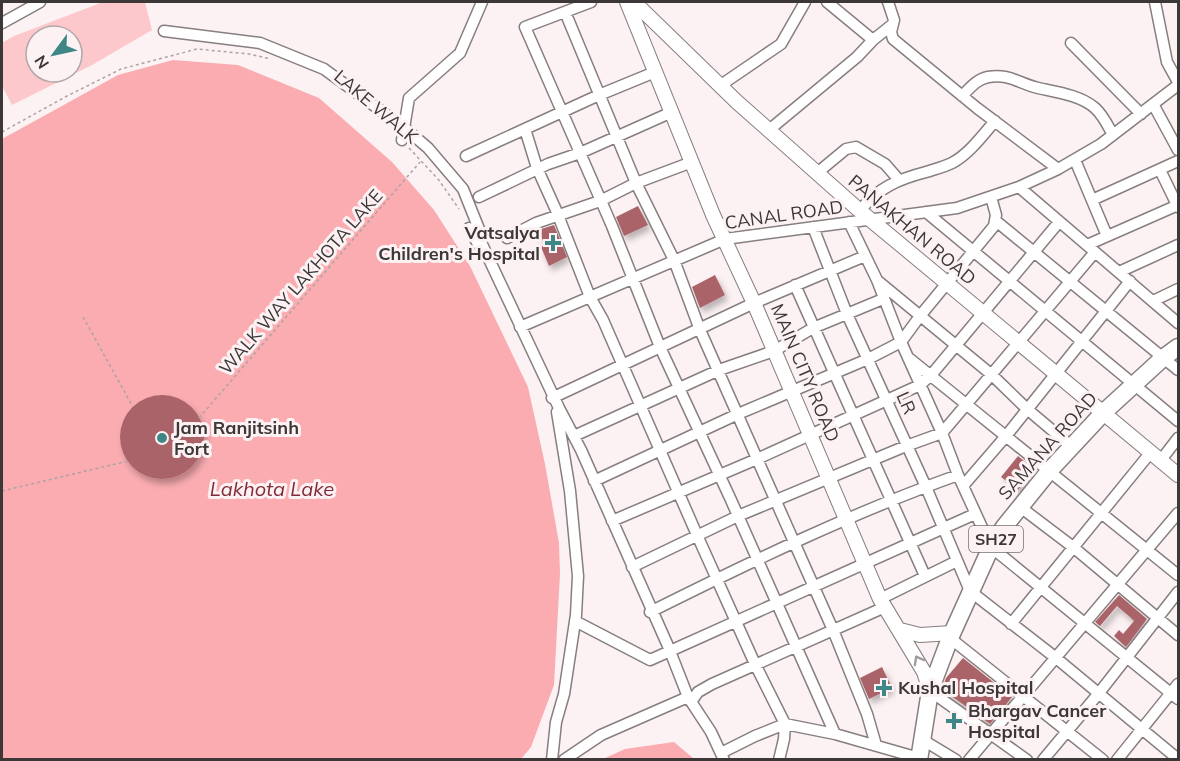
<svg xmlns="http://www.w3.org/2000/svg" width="1180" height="761" viewBox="0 0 1180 761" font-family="Mulish,sans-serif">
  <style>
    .green { fill: #fcc8cb; fill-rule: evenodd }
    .water { fill: #faacb1 }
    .building { fill: #ab646a; filter: url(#shadow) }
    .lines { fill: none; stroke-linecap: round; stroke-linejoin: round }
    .street-casing { stroke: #877e7e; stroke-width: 13 }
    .secondary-casing { stroke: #877e7e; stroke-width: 16 }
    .primary-casing { stroke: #877e7e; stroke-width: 19 }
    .path { stroke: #aba3a3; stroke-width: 1.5; stroke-dasharray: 3 3; stroke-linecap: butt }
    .street { stroke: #fff; stroke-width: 10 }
    .secondary { stroke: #fff; stroke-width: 14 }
    .primary { stroke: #fff; stroke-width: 16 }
    .oneway { stroke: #9e9c9c }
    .poi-dot { fill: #3f8787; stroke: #fdf2f3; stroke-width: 2 }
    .labels { text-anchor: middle; stroke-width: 6; stroke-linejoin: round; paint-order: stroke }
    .shield { fill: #fdf2f3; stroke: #767070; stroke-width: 1.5 }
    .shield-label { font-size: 16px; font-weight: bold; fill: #3c3838 }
    .street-label { font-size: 18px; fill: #3c3838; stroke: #fdf2f3 }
    .poi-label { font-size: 18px; font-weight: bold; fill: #3c3838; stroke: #fdf2f3; text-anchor: start }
    .water-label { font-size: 20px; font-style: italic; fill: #832a38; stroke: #fdf2f3 }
  </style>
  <defs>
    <filter id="shadow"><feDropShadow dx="3" dy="5" stdDeviation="3" flood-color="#0004"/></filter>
  </defs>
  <rect width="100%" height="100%" fill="#fdf2f3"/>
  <path class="green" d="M103,2h42l7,28 -60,35 -80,40 -10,-19v-43l12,-7zM36,36h36v36h-36z"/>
  <path class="water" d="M173,60l65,5 81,33 73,64 42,48 36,56 58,121 17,77 14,79 1,31 -6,111 -23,62 -10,12h-519v-620l116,-64z
    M674,742l20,17h-91l22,-10z"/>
  <path class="building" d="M638,206l10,19 -24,11 -8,-19z
    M554,225l13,32 -18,9 -8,-19 4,-2 -7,-15z
    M715,275l10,20 -25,13 -8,-21z
    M120 437a42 42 0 1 1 84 0a42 42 0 1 1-84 0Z
    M1018,456l15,12 -15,22 -17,-13z
    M1119,595l28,24 -21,28 -12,-11 5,-6 4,4 11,-13 -4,-4 -13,-11 -17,20 -5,-4z
    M963,658l49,39 -22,27 -48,-35 4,-11z
    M882,667l10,21 -23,11 -9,-21z"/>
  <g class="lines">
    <g class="street-casing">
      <path id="street" d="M591,2l-66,25 87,199 48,121 71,153 104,234
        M827,2l46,38
        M888,2l6,18 -3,12 2,7 84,69 81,61
        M1155,2l12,60 11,20
        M568,19l68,164 38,77 26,70 133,300 34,84 9,31
        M2,23l38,-21
        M164,31l96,12 64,26 82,60 22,19 35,41 16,40 1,11 79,168 22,42 87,196 20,51 23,35 13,28
        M1071,43l70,71
        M721,85l60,-41 24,-42
        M962,96c8,-8 15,-17 26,-19 21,-4 32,7 50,11 18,4 42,7 57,20 8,7 13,18 18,27
        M1153,104l25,46
        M525,129l12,39 19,42 34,87 13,23 94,215 58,129 30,60 -1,15 -5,21
        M769,130l88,-73 16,-17 20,-16
        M402,140l7,-42 51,-45 22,-51
        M466,156l133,-61 56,-23
        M1075,160l32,76
        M1160,170l18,37
        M817,173l29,-24 10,-2 29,17 14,16
        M1019,187l159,136
        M479,197l69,-33 32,-11 92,-41
        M1092,200l86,-39
        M860,211c17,-23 39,-32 66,-39 9,-3 18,-5 26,-9 17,-9 30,-27 43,-42
        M926,212l252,209
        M996,221l182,149
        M849,222l28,58 24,62 41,91 16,42 33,72 187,152
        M813,227l34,87 79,173 44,104 86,67 122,101
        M469,228l9,16
        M507,238l29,-15 64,-22 36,-18 56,-21
        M1087,245l91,-40
        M1119,272l59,-27
        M878,281l114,94 35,34 45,38
        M795,285l130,291
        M1153,301l25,-12
        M520,327l205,-88 232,-31 62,-21 39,-18 43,-25 77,-59
        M910,359l268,216
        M552,398l202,-95 111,-47
        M574,436l145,-66 55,-19 39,-23 70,-29
        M1161,460l17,-22
        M594,481l144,-67 130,-55 33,-17 19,-26 74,-90 2,-11 -5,-18
        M963,486l43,-50 124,-155
        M1019,506l54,41 105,88
        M612,521l145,-62 163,-74 12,-11 127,-152
        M632,567l106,-51 168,-70 36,-13 153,-181
        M880,599l77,-38
        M650,612c100,-50 202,-99 308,-137
        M575,621l75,39 325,-146
        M1011,624l140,-172
        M950,638l153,122
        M930,691l97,69
        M691,702l7,-10 14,-8 173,-77
        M923,740l33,20
        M721,753l34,-17 30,-12 50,10 84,24
        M552,760l4,-38 8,-28 12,-79 2,-39 -8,-85 -13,-79
        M564,760l37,-25 87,-38
        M969,760l209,-247
        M1043,760l56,-67 79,-101
        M1117,760l61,-76"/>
    </g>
    <g class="secondary-casing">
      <path id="secondary" d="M627,2l86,213 41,88 126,296 44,73 6,19
        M634,2l103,100 123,109 318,264
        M900,630l20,5 32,-2"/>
    </g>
    <g class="primary-casing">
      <path id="primary" d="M919,760l11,-69 20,-53 41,-91 13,-20 46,-57 54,-58 59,-54 15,-11"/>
    </g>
    <path class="path" d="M2,132l65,-36 54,-27 76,-20 52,5 22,5
      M409,148l29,31 21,30
      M83,317l50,90
      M199,418l221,-256
      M2,491l126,-30"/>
    <use href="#street" class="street"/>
    <use href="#secondary" class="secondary"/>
    <use href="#primary" class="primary"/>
  </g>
  <defs><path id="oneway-chevron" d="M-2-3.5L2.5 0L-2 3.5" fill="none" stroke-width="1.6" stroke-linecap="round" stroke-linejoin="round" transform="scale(1.5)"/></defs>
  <use class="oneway" href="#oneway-chevron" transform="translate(918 660) rotate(-119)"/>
  <g class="poi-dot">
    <path d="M550 234h6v6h6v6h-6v6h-6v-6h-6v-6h6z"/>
    <circle cx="162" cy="438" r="6"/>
    <path d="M881 679h6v6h6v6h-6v6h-6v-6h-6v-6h6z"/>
    <path d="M951 712h6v6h6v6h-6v6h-6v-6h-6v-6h6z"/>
  </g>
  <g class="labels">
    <rect class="shield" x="969" y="526" width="54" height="26" rx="4.5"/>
    <g class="shield-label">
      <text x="996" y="545">SH27</text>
    </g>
    <g class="street-label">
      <text transform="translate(376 107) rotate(40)" y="6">LAKE WALK</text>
      <text transform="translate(784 215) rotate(-8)" y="6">CANAL ROAD</text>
      <text transform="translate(912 230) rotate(40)" y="6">PANAKHAN ROAD</text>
      <text transform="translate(301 282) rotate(-49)" y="6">WALK WAY LAKHOTA LAKE</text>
      <text transform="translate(805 373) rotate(67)" y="6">MAIN CITY ROAD</text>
      <text transform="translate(906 403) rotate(66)" y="6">LR</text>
      <text transform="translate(1048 446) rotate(-48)" y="6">SAMANA ROAD</text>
    </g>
    <g class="poi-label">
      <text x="540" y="239" text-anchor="end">Vatsalya<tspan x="540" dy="21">Children's Hospital</tspan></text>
      <text x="174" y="434">Jam Ranjitsinh<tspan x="174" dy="21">Fort</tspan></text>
      <text x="898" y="694">Kushal Hospital</text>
      <text x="968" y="717">Bhargav Cancer<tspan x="968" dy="21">Hospital</tspan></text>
    </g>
    <g class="water-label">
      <text x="272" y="496">Lakhota Lake</text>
    </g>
  </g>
  <rect width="1180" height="761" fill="none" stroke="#3c3838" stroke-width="6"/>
  <g transform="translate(54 54) rotate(237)"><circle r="28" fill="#fdf2f3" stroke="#b0a8a8" stroke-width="1.5"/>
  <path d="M0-4.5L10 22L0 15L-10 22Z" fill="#3f8787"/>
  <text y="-9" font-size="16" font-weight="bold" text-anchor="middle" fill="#3c3838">N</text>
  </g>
</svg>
